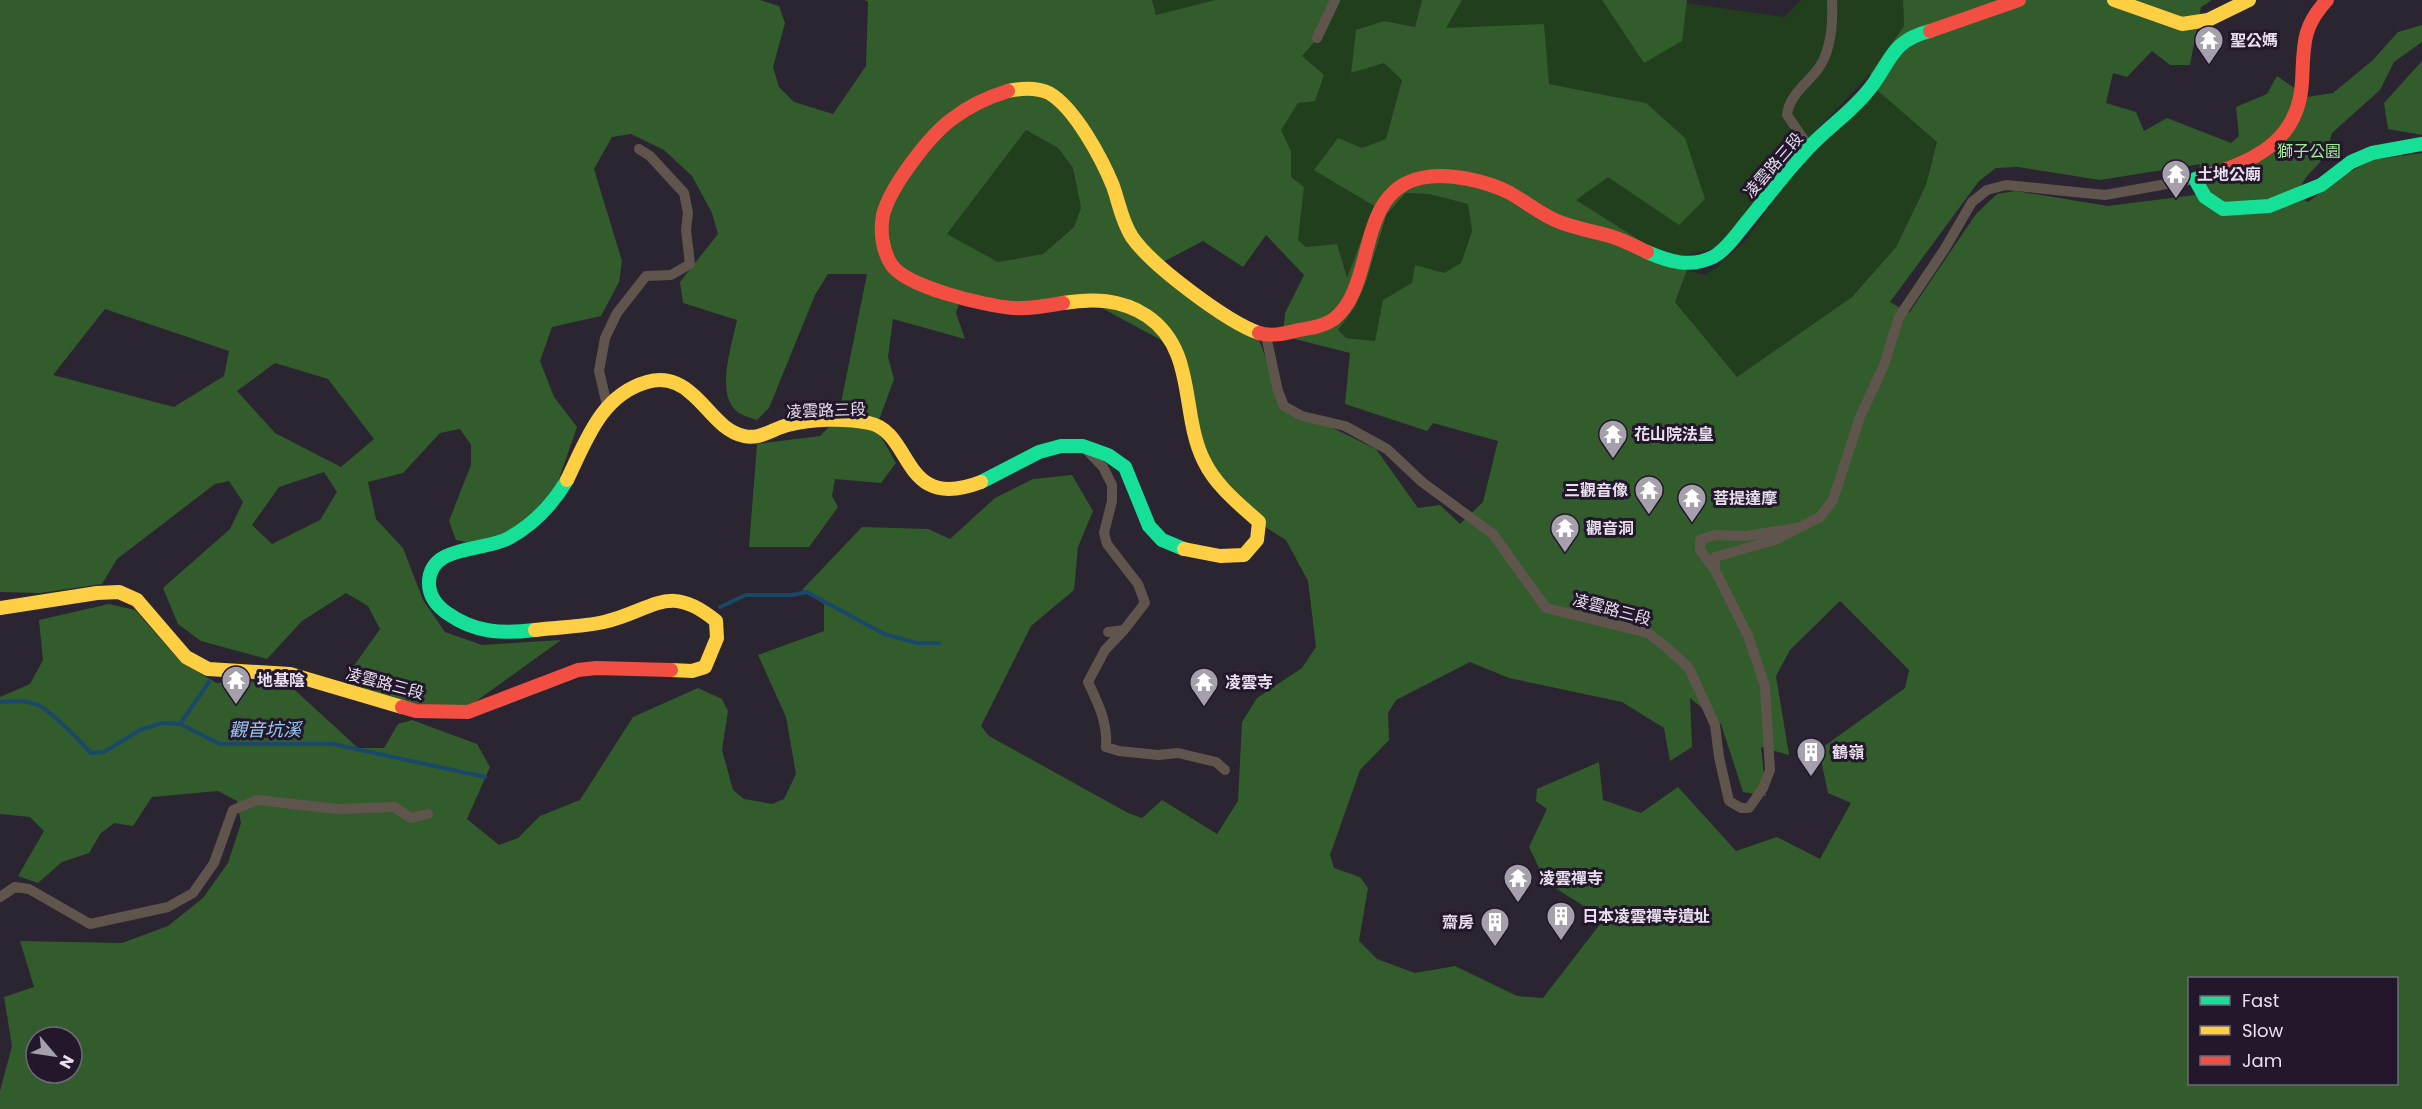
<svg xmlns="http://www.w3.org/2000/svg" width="2422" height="1109" viewBox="0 0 2422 1109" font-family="Poppins,'Noto Sans TC',sans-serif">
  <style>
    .green { fill: #213f1c }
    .forest { fill: #325c2c; fill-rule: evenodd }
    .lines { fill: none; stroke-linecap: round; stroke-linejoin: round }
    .stream { stroke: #19486b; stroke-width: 4 }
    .street { stroke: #60554d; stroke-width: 10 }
    .fast { stroke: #16e098; stroke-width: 14 }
    .slow { stroke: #ffcf43; stroke-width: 14 }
    .jam { stroke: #f24e42; stroke-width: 14 }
    .labels { text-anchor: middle; stroke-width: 6; stroke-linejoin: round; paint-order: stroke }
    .poi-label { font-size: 16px; font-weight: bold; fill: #e8e0ef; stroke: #23172c; text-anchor: start }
    .park-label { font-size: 16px; fill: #a3ec98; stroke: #23172c }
    .street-label { font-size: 16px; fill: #e8e0ef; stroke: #23172c }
    .water-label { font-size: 18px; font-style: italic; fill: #98caf5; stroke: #23172c }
  </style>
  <rect width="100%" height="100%" fill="#2b2531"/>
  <path class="green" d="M1152,0h63l-59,15z
    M1339,0h83l-7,27 -31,-6v42l18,17 -16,59 -72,30 60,37 -27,73 -49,-39 6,-53 -13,-9v-27l-10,-21 17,-28 3,-46 18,-19z
    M1462,0h140l42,62 37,-21 5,-38 98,14 17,-17h102l1,26 -34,48 -97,102 -49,70 -54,13 -95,-59 32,-23 39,-74 -97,-19 -103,-56z
    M1878,91l59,51 -11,43 -30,62 -44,50 -115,80 -62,-75 12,-32 17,5 12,-7 30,-28 49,-70z
    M1026,130l32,18 15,20 8,40 -7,19 -31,27 -45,8 -51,-28z
    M1406,193l23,1 39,10 4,27 -11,32 -17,10 -31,10 -30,17 -7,41 -30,-3 -8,-8 17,-23 11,-25 22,-68z"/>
  <path class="forest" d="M0,0h760l19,6 6,17 -12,44 6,20 15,15 39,12 33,-48 2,-64 -3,-2h287l4,15 59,-15h124l-20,37 -17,19 22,19 -9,26 -17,2 -17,27 10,21v26l13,10 -6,53 8,7 31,-3 10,34 27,-72 -60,-36 24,-32 24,10 24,-9 16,-59 -18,-17 -33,10 5,-43 28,-9 31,6 7,-27h40l-16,28 98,-4 5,60 97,19 39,35 20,61 -26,26 -71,-48 -32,23 111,70 -12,32 62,75 115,-80 44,-50 30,-62 11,-43 -59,-51 -8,-17 34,-48 -1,-26h309l-11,7 -11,58h-20l-18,-14 -25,26 -14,-4 -7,30 30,9 8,19 23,-13 64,25 8,-7 -3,-29 31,-13 10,-18 30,21 26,-4 40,-33 25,-28 24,-7v17l-28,20 -14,28 -48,43 -7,24 -18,19 -13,20 14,6 36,-27 28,-15 50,-7v956h-2422v-18l12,-45 -8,-49 30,-10 -14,-46 102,2 46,-17 35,-28 25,-35 13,-40 -4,-22 -19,-10 -66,6 -19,29 -19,-3 -13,10 -12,20 -27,9 -24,21 -20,-7 26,-45 -14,-14 -30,-3v-117l30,-13 13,-24 -4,-40 70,-16 26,6 45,51 36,22 69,-2 73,67h26l14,-24 14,-4 65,24 13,23 -23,52 32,26 19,-7 22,-22 40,-16 53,-83 65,-29 24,11 6,12 -6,39 11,40 11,9 28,5 12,-5 12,-25 -10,-57 -28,-62 66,-24v-27l-22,-14 60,-63 66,2 22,10 45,-41 38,-19 39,-4 21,36 -15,36 -4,43 -43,36 -50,100 8,10 139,77 14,5 20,-18 55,34 21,-33 4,-79 15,-24 45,-30 14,-21 -8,-66 -22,-41 -50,-31 -18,-23 -47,-136 -10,-10 -63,-34 -138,-6 -4,13 9,26 -72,-20 -5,38 6,22 -18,49 20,35 -15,20 -46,-4 -3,17 6,11 -29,40h-60l8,-103 63,-8 18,-18 29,-144h-39l-13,21 -46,113 -12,12c-6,-2 -13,-4 -18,-7 -25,-17 -7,-68 -2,-93l-54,-17 -3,-21 38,-48 -6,-21 -20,-37 -28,-26 -33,-16 -19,3 -18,32 28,92 -3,21 -18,34 -49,11 -12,34 14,36 23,30 -24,69 -43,37 -35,11 -19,-4 -7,-19 22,-56v-20l-11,-16 -20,4 -37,40 -35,9 8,37 27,29 20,52 22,32 37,13 79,-5 -104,75 -103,-28 -6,-13 32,-45 -12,-23 -22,-13 -44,28 -35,38 -66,-18 -23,-17 -15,-36 67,-59 13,-27 -14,-21 -14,3 -98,75 -15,25 -62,9 -40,-1zM1026,130l32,18 15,20 8,40 -7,19 -31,27 -45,8 -51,-28zM2200,164l-5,31 -87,11 -92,-15 -19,3 -21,20 -67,99 -19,-11 89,-121 17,-13 22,-1 82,13zM1406,193l23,1 39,10 4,27 -11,32 -17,10 -29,-8 -3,18 -29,17 -8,41 -29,-3 -8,-8 17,-23 11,-25 21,-68zM1266,235l38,40 -19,38 -2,23 67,17 -5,51 82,27 6,-8 65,18 -15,61 -23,22 -20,-19 -22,3 -42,-59 -93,-45 -28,-75 -94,-66 42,-22 40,26zM105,309l124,42 -5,25 -50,31 -121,-32zM275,363l53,16 46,60 -33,28 -66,-34 -38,-42zM324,472l13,20 -17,28 -48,24 -20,-19 27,-38zM1840,601l69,69 -4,18 -86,62 9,43 23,10 -31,56 -43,-22 -41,14 -58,-64 -37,26 -38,-13 -4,-38 -62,27 -1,12 11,8 -18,38 17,35 58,37 -61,79 -26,-2 -62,-30 -40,7 -38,-14 -18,-18 9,-53 -8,-11 -26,-9 -4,-13 30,-85 29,-30 -1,-27 8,-13 74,-38 39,16 113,24 42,26 6,33 22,-14 -2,-49 31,26 22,68 23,4 -5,-49 28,8 -13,-79 14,-26zM2190,978h206v106h-206zM36,1037h36v36h-36z
    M1602,0h85l-5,41 -38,22z
    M2422,61v74l-34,-6 -4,-26z"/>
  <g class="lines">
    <path class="stream" d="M720,607l26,-12h46l15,-3 77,42 33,9h22
      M0,702c12,-1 27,-2 38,3 15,8 41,35 53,48l13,-1 36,-22 22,-7 18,1 40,20h113l152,33
      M180,724l29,-42"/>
    <path class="street" d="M1317,38l18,-38
      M1809,147l-22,-32c2,-20 20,-31 31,-46 14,-19 15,-47 14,-69
      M1266,336l12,55 6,15 18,10 43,10 42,23 35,33 71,52 53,74 102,25 18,14 23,21 26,57 4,32 10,44 12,7h8l14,-20 7,-18 -5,-84 -17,-50 -33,-66 -15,-20v-10l15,-5 31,1 51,-8
      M607,405l-8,-34 6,-33 12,-25 29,-37 25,-1 19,-11 -4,-34 2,-17 -4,-20 -34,-37 -11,-7
      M1085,448l18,19 9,18v16l-8,32 3,11 31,40 7,19 -21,27 -16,2
      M1715,570v-13l60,-17 45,-23 13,-17 27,-83 24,-52 15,-48 45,-67 28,-48 15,-12 19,-5 99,10 90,-16
      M1124,630l-19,20 -17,32c10,21 20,41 18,65l13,4 39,4 20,-2 38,9 9,8
      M0,897l15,-10 14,2 61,35 78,-17 25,-14 21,-30 19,-53 24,-10 81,9 56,-2 17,11 17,-4"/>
    <path class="fast" d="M2212,174l-17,5 10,18 18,12 46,-3 52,-21 30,-23 21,-9 50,-9
      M1647,252c23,10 43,16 66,5 13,-7 23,-22 32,-33 20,-24 38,-49 59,-71 19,-22 44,-38 63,-61 24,-28 22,-51 63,-61
      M981,482l58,-30 22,-6h22l25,9 17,12 24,59 13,14 22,9
      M535,630c-33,4 -60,3 -88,-17 -10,-7 -18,-16 -18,-30 0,-39 55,-31 80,-45 25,-14 44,-34 58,-58"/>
    <path class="slow" d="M2114,0l68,24 26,-4 41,-20
      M1008,91c14,-3 28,-4 41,2 26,15 53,66 64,93 6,17 9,36 19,51 19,28 95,85 127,96
      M1063,303c30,-5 58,-4 84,13 50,34 33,97 57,145 12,25 35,43 55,61l-2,18 -13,15 -24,1 -36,-7
      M567,480c19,-39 34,-85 80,-98 17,-5 32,0 45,12 17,14 29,37 52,42 16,4 30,-8 44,-11 24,-6 57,-7 81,-2 45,9 31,90 112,59
      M0,608l97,-15 22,-1 18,8 49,57 22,12 82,5 112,33
      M535,630c22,-3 47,-3 69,-8 49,-11 64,-41 112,-1l1,17 -12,29 -13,4 -21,-1"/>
    <path class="jam" d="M1930,31l89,-31
      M1008,91c-20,6 -39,15 -56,28 -23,17 -62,68 -69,96 -3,15 -1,35 8,49 14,23 95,42 122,44 17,1 34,-2 50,-5
      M2212,174c48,-15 87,-37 90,-92 2,-36 -1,-54 25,-82
      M1259,333c13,4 27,0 40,-3 12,-2 25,-4 35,-11 43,-34 21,-127 87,-141 27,-6 66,3 89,15 16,9 30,21 47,28 17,7 35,10 53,15 13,4 25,10 37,16
      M402,707l14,4 52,1 110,-42 18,-2 75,2"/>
  </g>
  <defs>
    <g id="temple-pin" transform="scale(1.5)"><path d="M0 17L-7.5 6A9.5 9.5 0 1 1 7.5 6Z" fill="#a69fac" stroke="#23172c"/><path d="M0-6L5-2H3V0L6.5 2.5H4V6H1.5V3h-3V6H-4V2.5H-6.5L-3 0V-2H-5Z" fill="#fff"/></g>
    <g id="building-pin" transform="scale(1.5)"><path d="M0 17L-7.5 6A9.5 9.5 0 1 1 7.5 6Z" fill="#a69fac" stroke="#23172c"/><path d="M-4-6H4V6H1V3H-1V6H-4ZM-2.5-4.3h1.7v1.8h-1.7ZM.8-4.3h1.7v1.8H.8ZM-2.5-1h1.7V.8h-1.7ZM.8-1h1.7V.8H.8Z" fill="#fff"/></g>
  </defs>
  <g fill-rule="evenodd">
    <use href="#temple-pin" x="2209" y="40"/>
    <use href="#temple-pin" x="2176" y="174"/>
    <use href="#temple-pin" x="1613" y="434"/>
    <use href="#temple-pin" x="1649" y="490"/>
    <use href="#temple-pin" x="1692" y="498"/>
    <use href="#temple-pin" x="1565" y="528"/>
    <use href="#temple-pin" x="236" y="680"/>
    <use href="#temple-pin" x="1204" y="682"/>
    <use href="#building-pin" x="1811" y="752"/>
    <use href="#temple-pin" x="1518" y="878"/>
    <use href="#building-pin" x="1561" y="916"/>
    <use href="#building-pin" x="1495" y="922"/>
  </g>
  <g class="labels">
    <g class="poi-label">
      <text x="2230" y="46">聖公媽</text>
      <text x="2197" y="180">土地公廟</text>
      <text x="1634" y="440">花山院法皇</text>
      <text x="1628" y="496" text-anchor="end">三觀音像</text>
      <text x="1713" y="504">菩提達摩</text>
      <text x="1586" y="534">觀音洞</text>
      <text x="257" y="686">地基陰</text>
      <text x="1225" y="688">凌雲寺</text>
      <text x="1832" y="758">鶴嶺</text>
      <text x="1539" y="884">凌雲禪寺</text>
      <text x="1582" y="922">日本凌雲禪寺遺址</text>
      <text x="1474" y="928" text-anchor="end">齋房</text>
    </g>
    <g class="park-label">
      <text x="2309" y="157">獅子公園</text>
    </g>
    <g class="street-label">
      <text transform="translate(1773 165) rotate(-49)" y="6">凌雲路三段</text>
      <text transform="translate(826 410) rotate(-2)" y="6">凌雲路三段</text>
      <text transform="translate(1612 609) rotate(15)" y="6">凌雲路三段</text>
      <text transform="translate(385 683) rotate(15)" y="6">凌雲路三段</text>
    </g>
    <g class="water-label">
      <text x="265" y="736">觀音坑溪</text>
    </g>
  </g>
  <rect x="2188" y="977" width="210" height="108" fill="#23172c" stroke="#72677a" stroke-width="1.5"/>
  <rect x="2200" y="996" width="30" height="9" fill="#16e098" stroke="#72677a" stroke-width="1.5"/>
  <text x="2242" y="1007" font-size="18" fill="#e8e0ef">Fast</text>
  <rect x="2200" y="1026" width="30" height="9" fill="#ffcf43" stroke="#72677a" stroke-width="1.5"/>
  <text x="2242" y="1037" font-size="18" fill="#e8e0ef">Slow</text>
  <rect x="2200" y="1056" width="30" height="9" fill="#f24e42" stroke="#72677a" stroke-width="1.5"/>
  <text x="2242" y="1067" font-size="18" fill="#e8e0ef">Jam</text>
  <g transform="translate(54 1055) rotate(119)"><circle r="28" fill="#23172c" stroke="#72677a" stroke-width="1.5"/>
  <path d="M0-4.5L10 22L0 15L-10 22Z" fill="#a69fac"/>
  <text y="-9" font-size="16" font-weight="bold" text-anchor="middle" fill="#e8e0ef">N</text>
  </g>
</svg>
